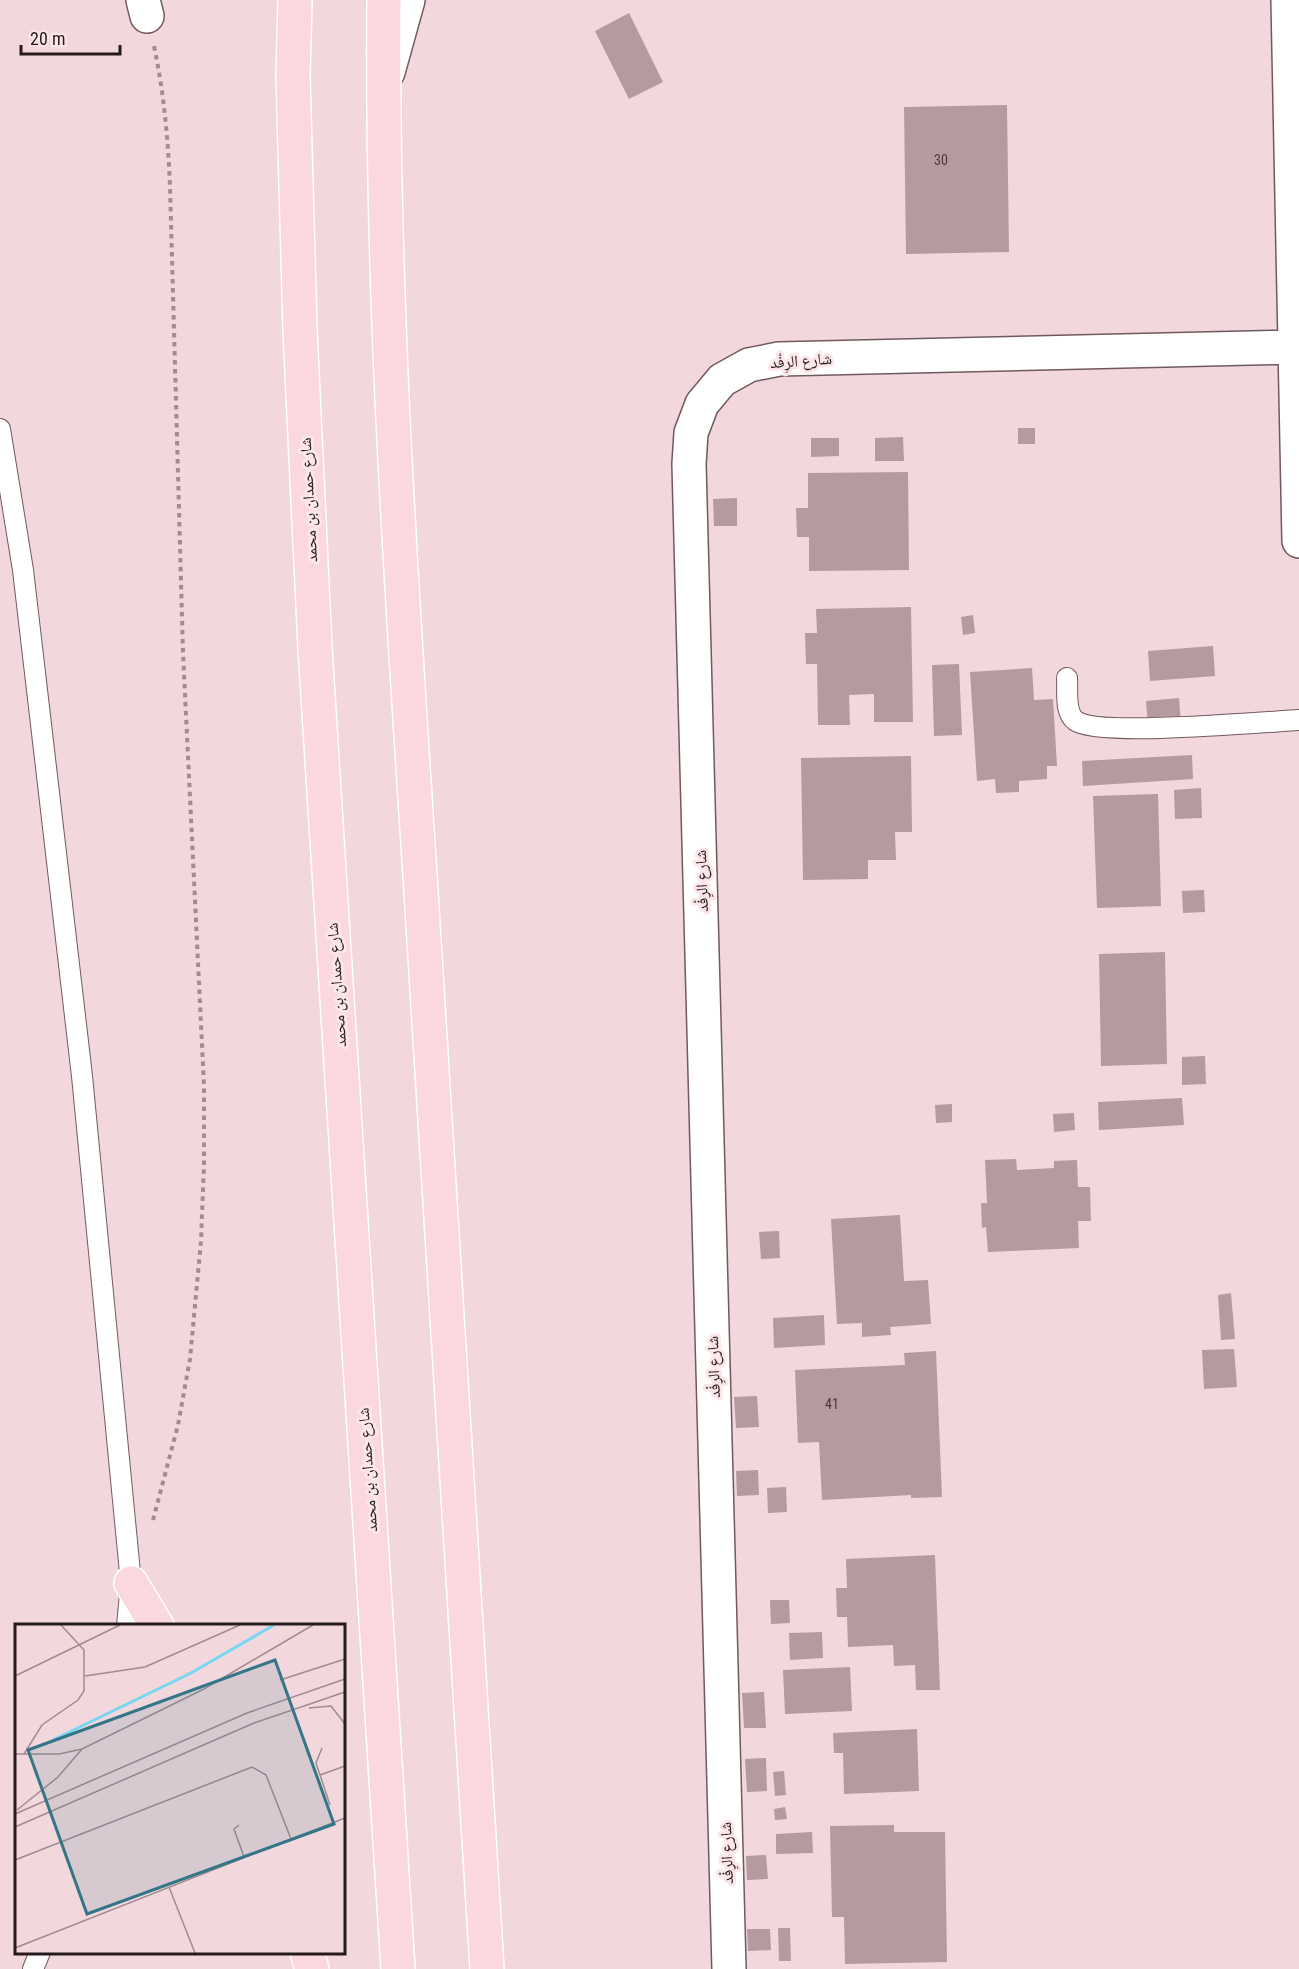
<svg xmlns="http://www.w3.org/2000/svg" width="1299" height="1969" viewBox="0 0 1299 1969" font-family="'Roboto Condensed','Noto Naskh Arabic',sans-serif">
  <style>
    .building { fill: #b59ba0 }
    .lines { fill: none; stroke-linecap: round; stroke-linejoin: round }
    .service-casing { stroke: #715a5e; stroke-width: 22 }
    .minor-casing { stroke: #715a5e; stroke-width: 36 }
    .primary-casing { stroke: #fff; stroke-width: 36 }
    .path { stroke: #a18c90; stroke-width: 4; stroke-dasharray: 4.5 4.5; stroke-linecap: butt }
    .service { stroke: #fff; stroke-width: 20 }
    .minor { stroke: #fff; stroke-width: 33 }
    .primary { stroke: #fbd7de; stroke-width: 33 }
    .labels { text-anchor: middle; stroke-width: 6; stroke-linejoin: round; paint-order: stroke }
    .number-label { font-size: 14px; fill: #493b3e }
    .street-label { font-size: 16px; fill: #251b1d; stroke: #fce6e9 }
    .inset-river { fill: none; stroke: #77d7f2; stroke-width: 3 }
    .inset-road { fill: none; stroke: #a08c90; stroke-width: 1.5 }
    .view { fill: #347688; fill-opacity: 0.15; stroke: #347688; stroke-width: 3 }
    .inset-edge { fill: none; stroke: #251b1d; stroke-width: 3 }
  </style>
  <rect width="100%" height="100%" fill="#f2d7dc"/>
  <path class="building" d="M629,13l34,69 -34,17 -34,-68z
    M1007,105l2,147 -103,2 -2,-147z
    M1018,428h17v16h-17z
    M903,437l1,24h-29v-23z
    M811,438h28v18l-28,1z
    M908,472l1,98 -100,1v-34h-12l-1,-29h12v-35z
    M737,498v28h-23l-1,-27z
    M911,607l2,115h-39v-28l-25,1 1,30h-32l-1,-61h-11l-1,-31h12l-1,-24z
    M973,615l2,18 -12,2 -2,-18z
    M1213,646l2,30 -65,5 -2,-30z
    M959,664l3,71 -28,1 -2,-71z
    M1032,668l2,32 19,-1 4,67h-10v13l-28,2v11l-23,1 -1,-14 -18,2 -7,-109z
    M1179,698l2,26 -33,2 -2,-25z
    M1192,755l1,24 -110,7 -1,-25z
    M911,756l1,76h-17l1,28h-28v19l-65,1 -2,-122z
    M1201,788l1,30 -27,1 -1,-29z
    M1158,794l3,112 -64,2 -4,-112z
    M1204,890l1,22 -22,1 -1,-22z
    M1165,952l2,112 -66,2 -2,-112z
    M1205,1056l1,28 -24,1v-28z
    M1182,1098l2,27 -85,5 -1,-28z
    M952,1104v18l-16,1 -1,-18z
    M1074,1113l1,17 -21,2 -1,-18z
    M1016,1159l1,11 37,-2v-7l23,-1 1,27h12l1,34h-13l1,27 -91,4 -2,-25 -4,1 -1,-25h6l-2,-43z
    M900,1215l4,66 24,-1 3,44 -41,3 1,8 -29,2v-14l-25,1 -6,-105z
    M779,1231l1,27 -19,1 -2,-27z
    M1231,1293l4,46 -14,1 -3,-45z
    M824,1315l1,30 -51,3 -1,-30z
    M1234,1349l3,38 -33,2 -2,-39z
    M936,1351l6,146 -31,1v-3l-89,5 -3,-58 -21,1 -3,-73 110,-5 -1,-12z
    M757,1396l2,31 -23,1 -2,-31z
    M758,1470l1,25 -22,1 -1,-25z
    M786,1487l1,25 -19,1 -1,-25z
    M935,1555l5,135h-24l-1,-25 -21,1 -1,-21 -45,2 -1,-30h-10l-1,-29h11l-1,-29z
    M770,1600h19l1,23 -19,1z
    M822,1632l1,26 -33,2 -1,-27z
    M850,1667l2,44 -67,3 -2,-44z
    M764,1692l2,36h-22l-2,-35z
    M917,1729l2,62 -75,3 -1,-41h-9l-1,-20z
    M766,1758l1,33 -20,1 -2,-33z
    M784,1771l2,24 -11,1 -2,-24z
    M785,1807l2,12 -12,1 -1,-11z
    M894,1825v7h51l2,130 -102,2 -1,-47h-12l-2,-91z
    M812,1832l1,21 -37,1v-20z
    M766,1855l2,24 -21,1 -1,-24z
    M778,1928h12l1,33h-12z
    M747,1929h23l1,21 -23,1z"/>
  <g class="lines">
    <g class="service-casing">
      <path id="service" d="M0,429l23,141 59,506 49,507 -4,43
        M1067,678c1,13 -3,35 9,43 22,16 187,1 223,-1
        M33,1969l7,-17"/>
    </g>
    <g class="minor-casing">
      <path id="minor" d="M143,0l4,16
        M1288,0l11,541
        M388,72l20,-72
        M729,1969l-40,-1505 2,-31 11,-29 20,-24 27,-15 30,-6 516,-12"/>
    </g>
    <g class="primary-casing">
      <path id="primary" d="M295,0l-2,75 7,255 15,318 83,1321
        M384,0c-3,297 18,594 37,891 22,359 44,719 66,1078
        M131,1583l26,43
        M307,1952l5,17"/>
    </g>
    <path class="path" d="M153,1520l25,-95 12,-66 11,-118 3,-77v-78l-21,-433 -13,-467c-2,-47 -6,-93 -16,-140"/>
    <use href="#service" class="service"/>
    <use href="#minor" class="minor"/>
    <use href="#primary" class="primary"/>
  </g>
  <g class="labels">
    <g class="number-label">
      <text x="941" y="165">30</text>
      <text x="832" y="1409">41</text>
    </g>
    <g class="street-label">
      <text transform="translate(801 360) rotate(-4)" y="6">شارع الرِفْد</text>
      <text transform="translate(308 500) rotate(-93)" y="6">شارع حمدان بن محمد</text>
      <text transform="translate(701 881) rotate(-92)" y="6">شارع الرِفْد</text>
      <text transform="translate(336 985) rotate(-94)" y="6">شارع حمدان بن محمد</text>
      <text transform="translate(713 1367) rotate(-92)" y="6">شارع الرِفْد</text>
      <text transform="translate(367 1470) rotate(-94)" y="6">شارع حمدان بن محمد</text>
      <text transform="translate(726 1853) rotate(-92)" y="6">شارع الرِفْد</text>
    </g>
  </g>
  <g transform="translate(15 1624)">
    <rect width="330" height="330" fill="#f2d7dc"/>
    <path class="inset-river" d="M38,116l138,-67 83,-48"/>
    <path class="inset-road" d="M0,52l105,-51M70,52l60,-9 95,-42M265,56l65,-21M294,84l22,-2 14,18M307,124l-6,15 14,42M0,130h44l23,-5 122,-60 109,-64M9,130l18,-29 36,-25 6,-9v-41l-23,-25M305,151l25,-9M2,186l41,-33 24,-28M0,190l232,-101 98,-34M224,201l-5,4 10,28M0,203l239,-104 91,-31M0,236l237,-93 14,8 25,64M154,263l26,66M0,324l330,-130"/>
    <path class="view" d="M260,36l59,164 -247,90 -59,-164z"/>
    <rect width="330" height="330" class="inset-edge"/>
  </g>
  <path d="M21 45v9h99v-9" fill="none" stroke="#251b1d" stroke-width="3"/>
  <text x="30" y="45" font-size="18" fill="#251b1d" stroke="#fce6e9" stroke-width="4.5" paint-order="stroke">20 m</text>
</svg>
